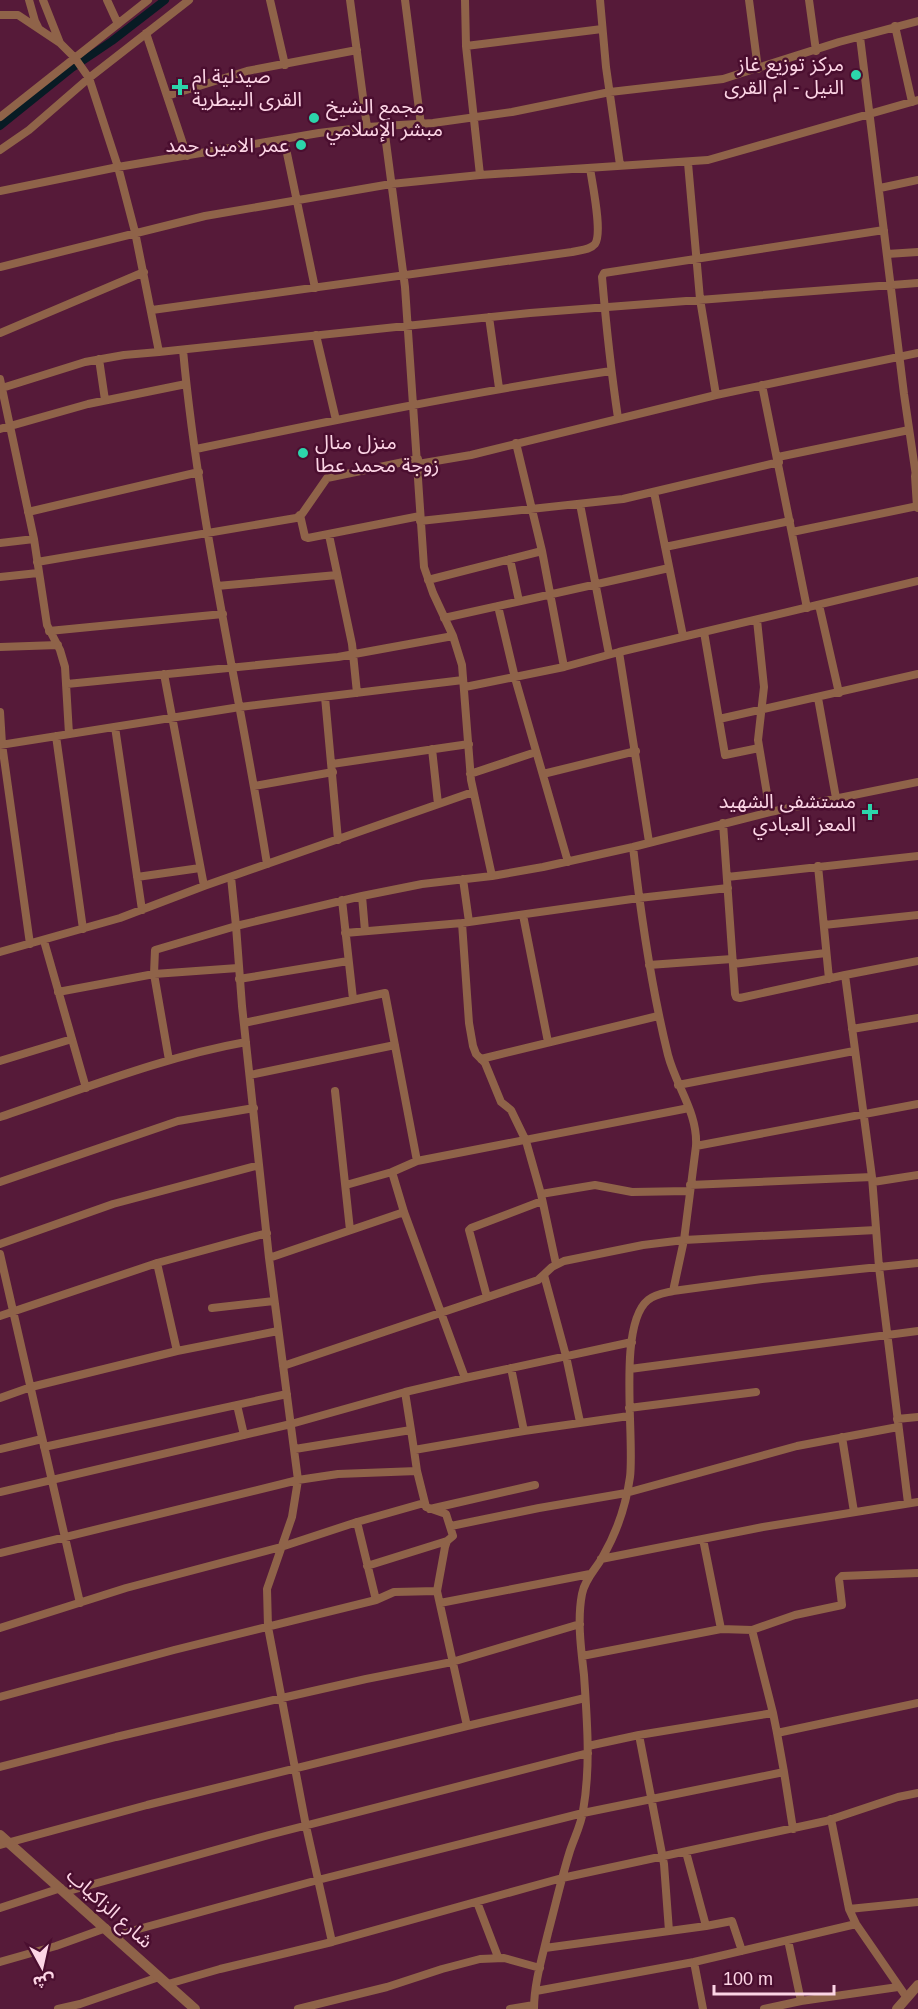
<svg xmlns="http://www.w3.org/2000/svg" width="918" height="2009" viewBox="0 0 918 2009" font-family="Helvetica,'Noto Sans Arabic',sans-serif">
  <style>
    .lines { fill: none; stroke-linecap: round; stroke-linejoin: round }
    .canal { stroke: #081b24; stroke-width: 8 }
    .minor { stroke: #8f6349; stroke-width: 8 }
    .tertiary { stroke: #8f6349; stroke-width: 10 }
    .poi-dot { fill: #2cd5ab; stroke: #4a0e2f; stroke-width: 2 }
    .labels { text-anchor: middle; stroke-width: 5; stroke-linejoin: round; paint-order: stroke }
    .poi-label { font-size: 20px; fill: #fcd5e5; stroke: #4a0e2f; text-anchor: end }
    .street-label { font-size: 20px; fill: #fcd5e5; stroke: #4a0e2f }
  </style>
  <rect width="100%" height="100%" fill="#561a39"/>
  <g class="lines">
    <path class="canal" d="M0,126l72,-58 40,-27 53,-41"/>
    <path class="minor" d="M29,0l6,21 3,6
      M43,0l17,43 15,15 14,20 29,89 17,65 24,120 371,-39 388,-30
      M107,0l11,24
      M270,0l15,65
      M350,0l17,127
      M405,0l16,125
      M465,0l1,46 14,129
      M600,0l6,67 14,98
      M749,0l9,69
      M809,0l7,51
      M0,15h18l42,28
      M895,26l17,76
      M146,33l41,123
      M860,37l44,357 12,82
      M466,46l136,-17
      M167,96l80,-25 110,-21
      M0,117l148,-117
      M384,127l21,160 19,280 9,26 20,43 9,29 9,115 21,96
      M284,139l31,149
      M0,150l29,-20 60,-52 100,-78
      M688,163l12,136 16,96
      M880,188l38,-8
      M0,191l118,-24 201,-34 48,-6 66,-4 79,-11 98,-20 113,-13 116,-37 79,-21
      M887,254l31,-2
      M0,267l205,-51 186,-32 89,-9 228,-15 210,-60
      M152,310l420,-58c8,-2 18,-2 23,-8 8,-11 -3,-61 -5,-76
      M489,317l10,71
      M0,333l144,-61
      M316,335l20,85
      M183,350c16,173 57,343 84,514
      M99,359l6,41
      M0,379l34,160 13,86 13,25 5,17 4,67
      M762,385l45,223
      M2,388l83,-26 39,-7 35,-3
      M618,418c-7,-47 -12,-94 -16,-141l2,-4 280,-43
      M0,429l88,-25 98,-20
      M516,443l26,108 22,116
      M196,449c138,-29 276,-57 415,-78
      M778,457l131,-27
      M418,464l53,-9 245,-60 202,-42
      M654,492l29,144
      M580,504l29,150
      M28,512l171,-40
      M300,515l5,22 3,1 112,-22
      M420,521l203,-22 156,-37
      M792,532l126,-26
      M329,535l23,109 5,49
      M0,543l34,-4
      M665,547l125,-26
      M510,559l9,42
      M37,562l259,-44 6,-4 25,-36 91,-19
      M0,577l38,-4
      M428,580l114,-29
      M217,586l120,-11
      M819,605l20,88
      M498,606l17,72 53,184
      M444,618l225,-50
      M757,620l7,67 -6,53 12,72
      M49,631l174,-17
      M704,632l21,123 34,-7
      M0,647l58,-2
      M619,652l30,190
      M164,674l40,212
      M67,684l271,-27 115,-21
      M465,687l99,-20 55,-15 299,-71
      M325,697l13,143
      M818,698l18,100
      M0,712l2,32 28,200
      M719,719l199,-45
      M115,727l27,183
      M56,736l27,193
      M0,745l240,-38 223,-27
      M432,749l6,55
      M332,764l137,-20
      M470,774l66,-22
      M543,774l93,-23
      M254,786l79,-14
      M723,823l12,171 1,3 4,1 105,-23 73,-14
      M818,866l11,113
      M137,877l63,-9
      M727,877l191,-21
      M463,879l6,43
      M362,896l3,35
      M342,900l11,99
      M523,915l25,127
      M462,923l7,100 4,23 3,8 9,9 16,39 10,8 15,31 15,53 15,70
      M824,925l94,-10
      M345,933l117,-10 177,-25 89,-10
      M44,941l42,147
      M0,952l120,-34 84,-32 269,-94
      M733,964l93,-11
      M649,965l83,-6
      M845,975l27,202 7,90 29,236
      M239,979l109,-18
      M58,992l96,-18 84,-6
      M244,1023l141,-30 32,168 272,-53
      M852,1029l66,-11
      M481,1059l177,-43
      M169,1060l-15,-86 1,-24 81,-24 -5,-49
      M0,1061l72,-22
      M250,1075l145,-30
      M678,1085l176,-34
      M335,1091l15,139
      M0,1117c81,-27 162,-60 246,-75
      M696,1146l222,-42
      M417,1161l-25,11 12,40 61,166
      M0,1182l178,-61 76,-13
      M873,1182l45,-7
      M346,1185l46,-13
      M690,1185l182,-8
      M541,1194l54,-9 37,7 57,-1
      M0,1244l113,-40 146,-39
      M0,1254l80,349
      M269,1258l135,-46
      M157,1263l20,88
      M544,1275l22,81 14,66
      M673,1291l89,-12 156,-16
      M487,1297l-18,-67 2,-2 71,-27
      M212,1308l62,-7
      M0,1316l157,-53 110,-30
      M283,1366l255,-86 14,-13 12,-6 79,-16 41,-5 192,-10
      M511,1368l13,63
      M630,1369l288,-38
      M405,1392l6,38
      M0,1398l31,-11 146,-36 101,-20
      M237,1405l7,30
      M629,1408l127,-16
      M897,1419l21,-2
      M842,1437l12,75
      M44,1447l243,-53
      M0,1449l42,-10
      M295,1449l116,-19 3,20 110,-19 105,-15
      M417,1471l9,36 20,7 7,22 -6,5 -2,6 -8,44 30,135 118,-28
      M0,1492l291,-68 114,-32 60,-14 167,-36
      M430,1509l105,-24
      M357,1522l19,78
      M451,1526l88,-18 87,-15 171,-47 101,-19
      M703,1539l18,90
      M0,1553l298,-73 40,-6 79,-3 -3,-21
      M601,1559l162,-32 155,-25
      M367,1566l80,-25
      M440,1603l150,-29
      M0,1628l126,-40 155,-41 76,-25 67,-19
      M752,1630l21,83
      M582,1656l139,-27 31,1 43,-15 47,-10 -3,-26 3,-3 76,-3
      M0,1697l174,-47 202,-50 18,-8 43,-1
      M639,1735l25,129 5,67
      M588,1746l51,-11 134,-22 4,20 141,-30
      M0,1767l116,-30 166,-39 84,-19 86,-17 128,-38
      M784,1772l9,57
      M831,1819l18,90 7,15 51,74
      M0,1845l147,-40 320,-79
      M686,1852l20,74
      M65,1892l204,-57 319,-82
      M477,1902l21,55
      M0,1908l61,-20
      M849,1909l69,-7
      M113,1936l205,-56 265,-67 201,-41 -7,-39
      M788,1940l13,61
      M332,1942l-26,-116 -38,-199 -1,-38 25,-72 6,-37 -29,-222 -27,-252 -6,-80 126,-30 60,-12 70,-8 51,-9 90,-20 137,-35 148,-30
      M545,1948l161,-22 26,-5 10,30
      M0,1962l56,-16 50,-18
      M694,1962l9,47
      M168,1984l52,-15 112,-27 230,-64 264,-57 72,-24 20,-4
      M536,1991l158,-29 162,-38
      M58,2009l22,-5 79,-27
      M298,2009l89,-22 55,-18 38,-10 24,-1 36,10
      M510,2009l24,-4
      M534,2009c0,-25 8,-51 14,-76 7,-26 13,-53 21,-79 4,-14 12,-28 14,-43 8,-45 4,-91 1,-136 -3,-26 -7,-55 -2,-81 3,-15 13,-24 20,-36 14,-24 24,-53 28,-81 5,-39 -13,-152 18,-177 7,-6 17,-7 25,-9l11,-51 12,-94c2,-33 -20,-60 -28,-91 -17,-69 -27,-138 -35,-208
      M764,2009l37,-8 97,-14"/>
    <path class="tertiary" d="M918,475l-2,1 2,31
      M0,1835l195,174
      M897,2009l21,-24"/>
  </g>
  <g class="poi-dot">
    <circle cx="856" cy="75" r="6"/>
    <path d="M177 78h6v6h6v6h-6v6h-6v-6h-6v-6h6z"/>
    <circle cx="314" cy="118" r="6"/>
    <circle cx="301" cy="145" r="6"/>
    <circle cx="303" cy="453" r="6"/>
    <path d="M867 803h6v6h6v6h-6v6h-6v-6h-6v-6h6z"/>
  </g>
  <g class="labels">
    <g class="poi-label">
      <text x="844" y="71">مركز توزيع غاز<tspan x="844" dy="23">النيل - ام القرى</tspan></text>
      <text x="192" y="83" text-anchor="start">صيدلية ام<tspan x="192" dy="23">القرى البيطرية</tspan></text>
      <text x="326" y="113" text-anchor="start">مجمع الشيخ<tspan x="326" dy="23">مبشر الإسلامي</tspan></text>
      <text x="289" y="152">عمر الامين حمد</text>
      <text x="315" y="449" text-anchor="start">منزل منال<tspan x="315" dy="23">زوجة محمد عطا</tspan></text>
      <text x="856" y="808">مستشفى الشهيد<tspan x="856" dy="23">المعز العبادي</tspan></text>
    </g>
    <g class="street-label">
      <text transform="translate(110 1908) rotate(42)" y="7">شارع الزاكياب</text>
    </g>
  </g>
  <g transform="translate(42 1967) rotate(172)" stroke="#4a0e2f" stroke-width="4.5" paint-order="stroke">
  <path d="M0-4.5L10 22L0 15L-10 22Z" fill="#fcd5e5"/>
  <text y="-9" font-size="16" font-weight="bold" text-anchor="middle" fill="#fcd5e5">ش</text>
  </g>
  <path d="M714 1985v9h120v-9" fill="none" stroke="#fcd5e5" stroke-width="3"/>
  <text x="723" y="1985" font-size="18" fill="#fcd5e5" stroke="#4a0e2f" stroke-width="4.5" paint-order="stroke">100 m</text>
</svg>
